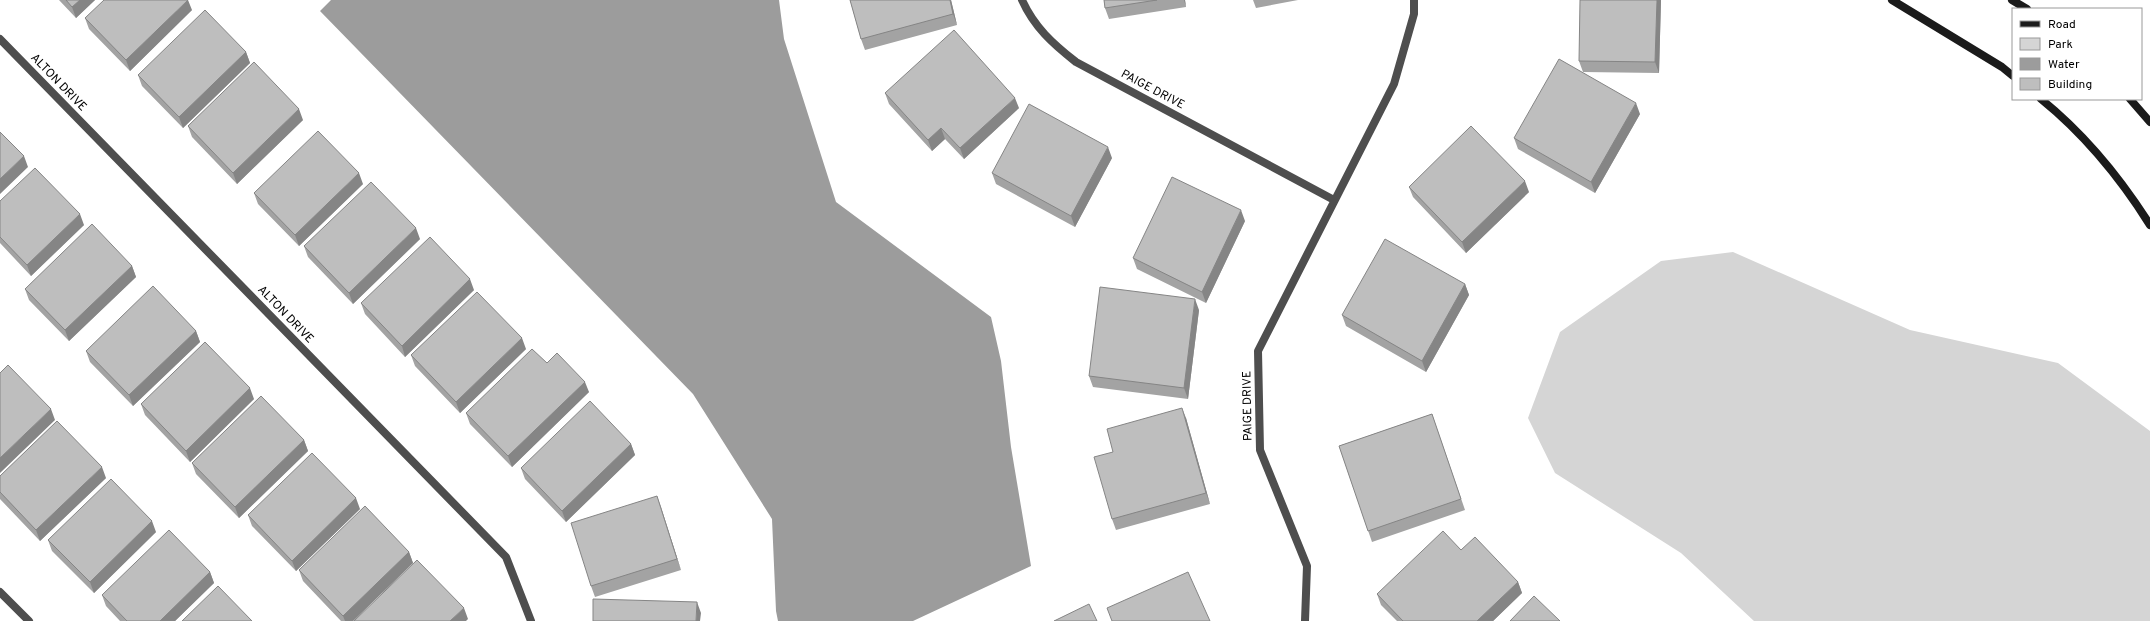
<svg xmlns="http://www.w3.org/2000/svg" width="2150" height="621" viewBox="0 0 2150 621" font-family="Overpass,sans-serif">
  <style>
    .green { fill: #d5d5d5 }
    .water { fill: #9c9c9c }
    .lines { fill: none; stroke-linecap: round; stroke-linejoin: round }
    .street { stroke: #4e4e4e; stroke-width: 8 }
    .secondary { stroke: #1b1b1b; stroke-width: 8 }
    .wall { fill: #a3a3a3 }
    .shaded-wall { fill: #858585 }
    .building { fill: #bebebe; stroke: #858585 }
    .labels { text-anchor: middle; stroke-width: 3; stroke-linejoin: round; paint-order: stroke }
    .street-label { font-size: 12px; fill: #000; stroke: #fff }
  </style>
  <rect width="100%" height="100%" fill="#fff"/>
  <path class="green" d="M1733,252l177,78 148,33 92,68v190h-396l-73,-68 -126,-80 -27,-55 32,-86 101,-71z"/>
  <path class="water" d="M331,0h448l5,39 52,163 155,115 10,44 10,86 20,119 -118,55h-135l-2,-10 -4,-92 -79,-125 -373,-383z"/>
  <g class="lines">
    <path class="street" d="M1022,0c12,27 31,44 54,62l258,138
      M0,39l506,518 25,64
      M0,592l29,29
      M1305,621l2,-55 -47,-116 -2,-99 136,-267 20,-70v-14"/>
    <path class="secondary" d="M1892,0l110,67 11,9
      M2012,0l15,9
      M2041,99c42,34 80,80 109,126
      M2130,99l20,23"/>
  </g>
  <path class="wall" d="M59,0h36l-19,18z
    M850,0h101l6,25 -92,25 -4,-11z
    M1104,0h81l1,7 -77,12 -4,-11z
    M1253,0h45l-42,8z
    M1661,0l-2,73 -76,-1 -4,-11z
    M192,10l-62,61 -41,-42 -4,-11z
    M246,52l4,11 -67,65 -41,-42 -4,-11z
    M885,93l134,15 -55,51 -19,-20 -13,12 -43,-47z
    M1640,114l-45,79 -77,-44 -4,-11z
    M303,120l-66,64 -45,-47 -4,-11z
    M1112,158l-37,69 -79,-43 -4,-11z
    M363,184l-64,62 -41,-42 -4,-11z
    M1409,187l120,5 -63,61 -53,-56z
    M0,201l84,24 -53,51 -31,-33z
    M1245,221l-39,82 -69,-34 -4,-11z
    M420,239l-67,65 -45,-47 -4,-11z
    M132,266l4,11 -67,64 -40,-41 -4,-11z
    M1465,284l4,11 -43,77 -80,-46 -4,-11z
    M474,290l-69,67 -40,-43 -4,-11z
    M1199,310l-11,89 -95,-12 -4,-11z
    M196,331l4,11 -67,64 -43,-44 -4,-11z
    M526,349l-66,64 -45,-47 -4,-11z
    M547,363l42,29 -77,75 -42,-43 -4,-11z
    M254,399l-64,63 -45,-47 -4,-11z
    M1432,414l33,96 -93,32 -33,-96z
    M1186,418l24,86 -94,26 -4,-11 1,-67z
    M304,440l4,11 -69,67 -43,-44 -4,-11z
    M631,444l4,11 -69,67 -41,-43 -4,-11z
    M0,476l106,2 -66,63 -40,-42z
    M657,496l24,74 -86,27 -4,-11z
    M360,509l-64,62 -44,-45 -4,-11z
    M156,532l-62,61 -42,-42 -4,-11z
    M1461,550l57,32 4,11 -29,28h-96l-16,-16 -4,-11z
    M409,552l4,11 -60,58h-12l-38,-40 -4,-11z
    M210,572l4,11 -39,38h-55l-14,-15 -4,-11z"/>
  <path class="shaded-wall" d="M80,0h15l-19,18 -4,-11z
    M188,0l4,10 -62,61 -4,-11z
    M950,0h1l6,25 -4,-11z
    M1184,0h1l1,7z
    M1657,0h4l-2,73 -4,-11z
    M246,52l4,11 -67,65 -4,-11z
    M1015,98l4,10 -55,51 -4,-11z
    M1636,103l4,11 -45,79 -4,-11z
    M299,109l4,11 -66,64 -4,-11z
    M941,128l4,11 -13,12 -4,-11z
    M1108,147l4,11 -37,69 -4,-11z
    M24,156l4,11 -28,27v-15z
    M359,173l4,11 -64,62 -4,-11z
    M1525,181l4,11 -63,61 -4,-11z
    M1241,210l4,11 -39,82 -4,-11z
    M80,214l4,11 -53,51 -4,-11z
    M416,228l4,11 -67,65 -4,-11z
    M132,266l4,11 -67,64 -4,-11z
    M470,279l4,11 -69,67 -3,-11z
    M1465,284l4,11 -43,77 -4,-11z
    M1195,299l4,11 -11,89 -4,-11z
    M196,331l4,11 -67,64 -4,-11z
    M522,338l4,11 -66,64 -4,-11z
    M585,382l4,10 -77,75 -4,-11z
    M250,388l4,11 -64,63 -4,-11z
    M1182,408l4,10 24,86 -4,-11z
    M51,409l4,11 -55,53v-15z
    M304,440l4,11 -69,67 -4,-11z
    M631,444l4,11 -69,67 -4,-11z
    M102,467l4,11 -66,63 -4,-11z
    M657,496l4,11 20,63 -4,-11z
    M356,498l4,11 -64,62 -4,-10z
    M152,521l4,11 -62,61 -4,-11z
    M409,552l4,11 -60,58h-8l-2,-5z
    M210,572l4,11 -39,38h-15z
    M1518,582l4,11 -29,28h-16z
    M697,602l4,11 -1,8h-4z
    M464,608l4,11 -2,2h-16z"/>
  <path class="building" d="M66,0h14l-8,7z
    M104,0h84l-62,60 -41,-42z
    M850,0h100l3,14 -92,25z
    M1104,0h53l-52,8z
    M1580,0h77l-2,62 -76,-1z
    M205,10l41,42 -67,65 -41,-42z
    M954,30l61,68 -55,50 -19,-20 -13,12 -43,-47z
    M1559,59l77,44 -45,79 -77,-44z
    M254,62l45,47 -66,64 -45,-47z
    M1029,104l79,43 -37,69 -79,-43z
    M1471,126l54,55 -63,61 -53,-55z
    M318,131l41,42 -64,62 -41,-42z
    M0,132l24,24 -24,23z
    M35,168l45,46 -53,51 -27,-28v-36z
    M1172,177l69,33 -39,82 -69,-34z
    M371,182l45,46 -67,65 -45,-47z
    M92,224l40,42 -67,64 -40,-41z
    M430,237l40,42 -68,67 -41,-43z
    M1385,239l80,45 -43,77 -80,-46z
    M153,286l43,45 -67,64 -43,-44z
    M1100,287l95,12 -11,89 -95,-12z
    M477,292l45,46 -66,64 -45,-47z
    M205,342l45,46 -64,63 -45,-47z
    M532,349l15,14 10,-10 28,29 -77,74 -42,-43z
    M8,365l43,44 -51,49v-85z
    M261,396l43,44 -69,67 -43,-44z
    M590,401l41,43 -69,67 -41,-43z
    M1182,408l24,85 -94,26 -18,-62 19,-5 -6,-23z
    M1432,414l29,85 -93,32 -29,-85z
    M57,421l45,46 -66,63 -36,-38v-16z
    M312,453l44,45 -64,63 -44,-46z
    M111,479l41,42 -62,61 -42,-42z
    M657,496l20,63 -86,27 -20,-63z
    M365,506l44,46 -66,64 -44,-46z
    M169,530l41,42 -50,49h-33l-25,-26z
    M1443,531l18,19 14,-13 43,45 -41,39h-74l-26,-27z
    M417,560l47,48 -14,13h-96z
    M1188,572l22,49h-98l-5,-13z
    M218,586l34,35h-70z
    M1534,596l26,25h-50z
    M593,599l104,3 -1,19h-103z
    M1089,604l8,17h-43z"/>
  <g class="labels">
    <g class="street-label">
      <text transform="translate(59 82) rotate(46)" y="4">ALTON DRIVE</text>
      <text transform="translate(1153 89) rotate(28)" y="4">PAIGE DRIVE</text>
      <text transform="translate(286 314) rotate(46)" y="4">ALTON DRIVE</text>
      <text transform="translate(1247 406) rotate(-91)" y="4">PAIGE DRIVE</text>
    </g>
  </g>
  <rect x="2012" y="8" width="130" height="92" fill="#ffffff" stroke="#999999"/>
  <rect x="2020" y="21" width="20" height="6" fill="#1b1b1b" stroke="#999999"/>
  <text x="2048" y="28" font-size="12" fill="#000000">Road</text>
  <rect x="2020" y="38" width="20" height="12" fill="#d5d5d5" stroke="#999999"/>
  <text x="2048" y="48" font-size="12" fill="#000000">Park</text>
  <rect x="2020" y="58" width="20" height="12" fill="#9c9c9c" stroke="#999999"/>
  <text x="2048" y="68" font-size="12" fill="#000000">Water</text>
  <rect x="2020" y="78" width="20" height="12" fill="#bebebe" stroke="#999999"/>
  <text x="2048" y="88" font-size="12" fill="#000000">Building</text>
</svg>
